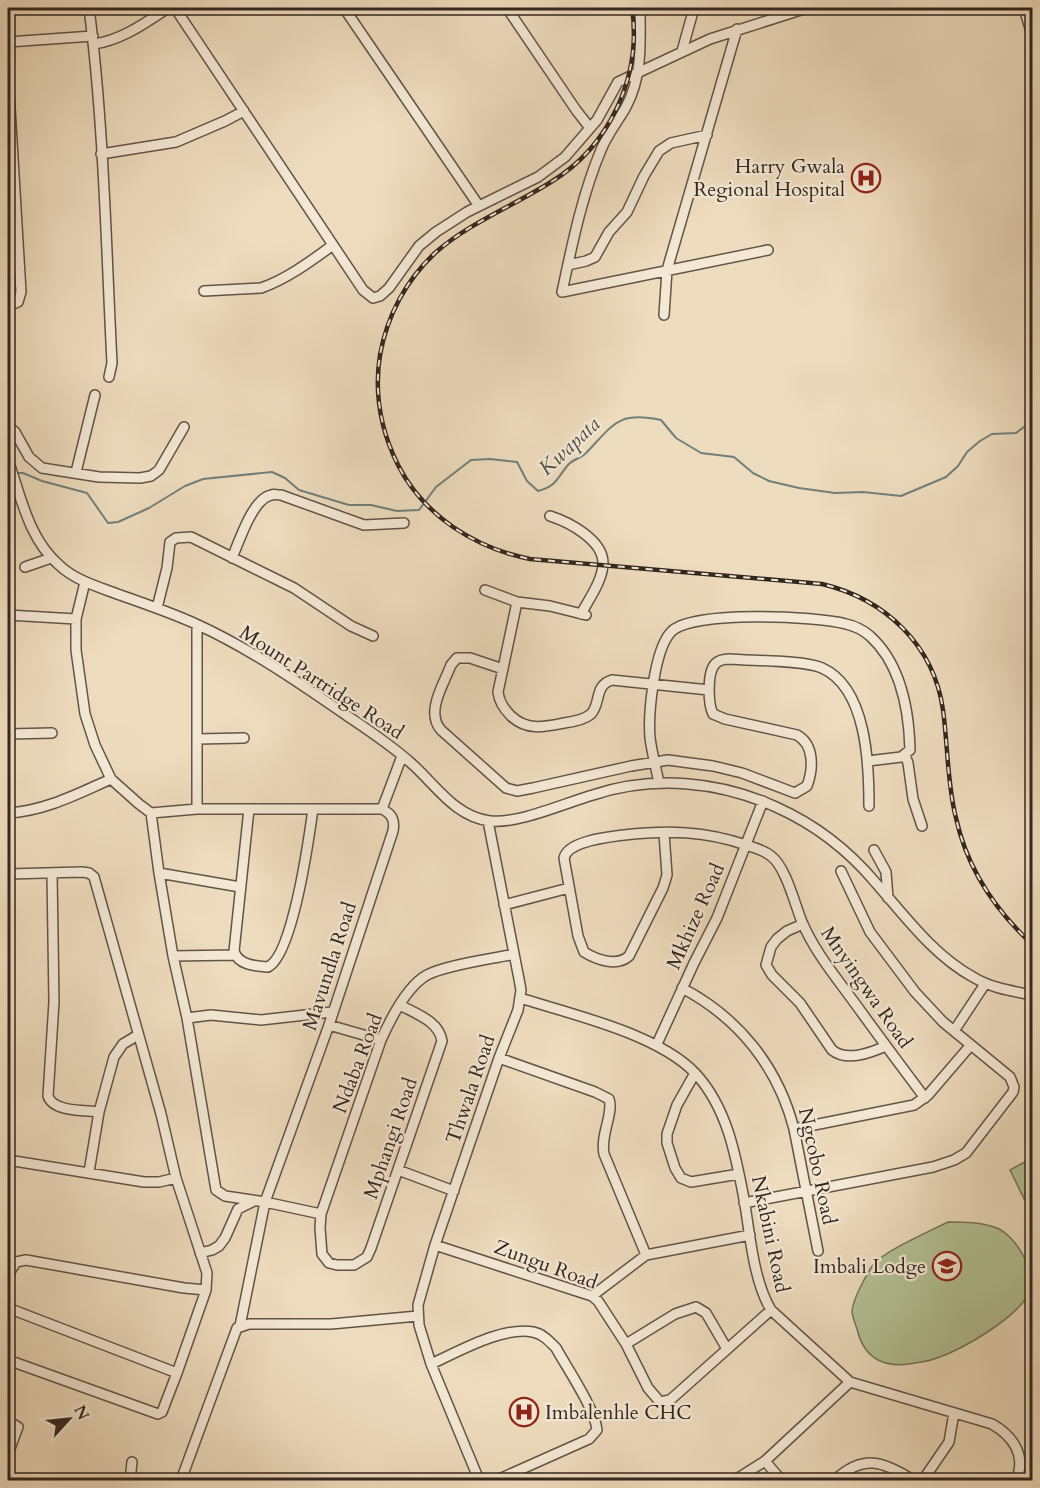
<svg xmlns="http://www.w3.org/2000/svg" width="1040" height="1488" viewBox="0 0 1040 1488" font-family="Cardo,serif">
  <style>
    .green { fill: #b3c296; stroke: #73745a; stroke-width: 1.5 }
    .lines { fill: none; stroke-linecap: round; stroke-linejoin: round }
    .stream { stroke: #717f7a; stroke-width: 2 }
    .minor-casing { stroke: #625447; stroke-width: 12 }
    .minor { stroke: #f4e8d5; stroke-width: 9 }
    .rail-casing { stroke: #33261f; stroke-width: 4.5 }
    .rail { stroke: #f4e8d5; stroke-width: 2; stroke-dasharray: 7; stroke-linecap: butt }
    .labels { text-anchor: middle; stroke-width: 4.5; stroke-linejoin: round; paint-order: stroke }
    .poi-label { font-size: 20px; fill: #33261f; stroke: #f4e8d5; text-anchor: end }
    .street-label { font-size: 20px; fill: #33261f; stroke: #f4e8d5 }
    .water-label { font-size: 21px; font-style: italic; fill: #4d4b45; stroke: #f4e8d5 }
  </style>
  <rect width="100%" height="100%" fill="#eedcbe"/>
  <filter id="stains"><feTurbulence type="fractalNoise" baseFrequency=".00333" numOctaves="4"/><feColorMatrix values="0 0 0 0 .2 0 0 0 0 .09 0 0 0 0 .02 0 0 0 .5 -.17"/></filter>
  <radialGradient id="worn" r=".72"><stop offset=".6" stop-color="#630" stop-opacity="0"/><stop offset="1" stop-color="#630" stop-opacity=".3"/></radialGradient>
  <path class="green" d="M1032,1158v57l-22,-45z
    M948,1222c17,0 33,0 49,6 19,8 41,45 32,65 -12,25 -66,56 -92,65 -7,3 -15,4 -22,5 -30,6 -51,-4 -58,-34 -2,-6 -5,-13 -5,-18 1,-12 14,-36 21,-46 11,-14 57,-34 75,-43z"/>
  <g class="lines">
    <path class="stream" d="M16,473h7l19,8 45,12 21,30 10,-1 31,-14 36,-22 18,-7 69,-7 13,6 14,12 50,15h22l26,6 22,-1 17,-23 35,-27 19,-1 27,3 10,19 11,10c19,-5 18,-12 30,-26 5,-6 14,-7 19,-13 27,-28 31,-41 74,-32l15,18 25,15 33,4 19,16 16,8 30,7 36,5 28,-1 38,4 45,-19 12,-11 9,-14 13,-11 12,-7 24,-1 16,-12"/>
    <g class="minor-casing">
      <path id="minor" d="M89,8c15,117 17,237 23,355l-3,14
        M175,8l188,282 10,8 7,-2 9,-8 30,-42 17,-14 31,-20 71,-35 27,-20 32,-37 21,-38 92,-43 97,-31
        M344,8l135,198
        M507,8l69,102 14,18
        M640,8c0,34 3,67 -14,99 -8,14 -19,28 -25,43 -19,45 -29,95 -39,142l206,-42
        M1024,8l8,27
        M8,42l85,-6
        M94,44c28,-4 51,-21 74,-36
        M682,51l12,-43
        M8,74l13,218 -3,10 -10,4
        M101,154l75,-12 49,-21 19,-10
        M568,265l18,-4 9,-4 14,-25 18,-20 17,-36 15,-25 12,-8 36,-8
        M204,291l57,-3c26,-9 50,-27 72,-43
        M664,315l3,-45 70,-241
        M8,426l7,6 14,25 13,11 57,9 41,1 11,-2 8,-6 25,-43
        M8,460c13,36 20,78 51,105 17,16 40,22 61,30 26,9 52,18 76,29 53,24 102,58 150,91 22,15 45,30 65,48 25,22 44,54 79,58 29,3 75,-18 103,-26 60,-20 126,-14 183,12 38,17 72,43 99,75 30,34 58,73 98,95 18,11 39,14 59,18
        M76,472l19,-77
        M550,516c19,6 53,24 53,47 0,17 -14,36 -22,51
        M232,558c7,-16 21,-61 40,-63 0,-1 9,0 9,0l83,30 40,-2
        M25,567l26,-9
        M85,582l-9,37v31l9,64 10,31 16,34 28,25 12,9 46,-4h185c10,5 13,11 11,22l-64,194 -64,177 -25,124
        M485,590l32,12 33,4 36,9
        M517,602l-19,90c1,10 6,17 13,24 16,15 33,11 53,7 8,-1 20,-3 27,-9 10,-10 3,-29 21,-34l97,10
        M157,608l10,-40 3,-26 6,-4 15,-1 103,51 57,38 22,10
        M8,615l68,4
        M197,625v184
        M503,669l-33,-11h-13l-6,7c-7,19 -26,47 -10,65l65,58 11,3 16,-3 98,-22 37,-6 45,6 29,7 53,20 12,-7c6,-16 8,-41 -10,-51l-72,-16 -12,-5c-5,-10 -6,-41 2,-50 4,-4 9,-5 14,-5 22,2 74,1 93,9 45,20 47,97 47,138
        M8,734l44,-1
        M197,739l47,-1
        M905,755l3,8 5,36 9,27
        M659,783c-3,-15 -7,-30 -9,-45 -2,-24 4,-88 21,-106 20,-22 145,-16 175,-8 9,2 17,6 24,12 31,28 39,74 40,114l-9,7 -33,4
        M249,809l-15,142c4,14 21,15 34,16 25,-12 41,-129 45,-158
        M382,809l20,-53
        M8,813c37,-2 69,-19 103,-34
        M151,813l8,60 14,83 14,62 29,172 9,6 40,6 56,12
        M664,833l3,42 -4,13 -34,68c-12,11 -32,4 -45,-4l-6,-16 -14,-78c4,-17 44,-21 60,-23 44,-5 81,-4 122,10 9,3 18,5 25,11 15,11 24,49 31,66 13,30 33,54 52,80 23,32 47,64 71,96
        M874,850l12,22 2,26
        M52,873l2,129 -6,94c5,16 36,14 51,16
        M159,873l81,14
        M8,874l74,-2 7,1 5,4 67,237 15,64 31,95 -1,17 -29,83 -169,-65
        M504,905l65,-17
        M803,924l-16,7 -10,8 -6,8 -5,18 6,10 28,28 32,47c15,12 38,3 54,-4
        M173,956l62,-1
        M682,988c57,30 96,79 112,141l24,122
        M520,998c51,16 138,36 175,75 32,34 41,83 49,126 6,34 9,81 27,111l79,72 142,42c21,12 35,32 24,56
        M400,1005c16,9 39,16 42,36l-71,207 -4,9 -13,8h-17l-8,-2 -7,-9 -2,-26 1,-14 60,-174c9,-20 26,-54 46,-65 19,-10 64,-16 87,-21
        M187,1018l24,-3 50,5 71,-8
        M329,1025l52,15
        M954,1031l31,-47
        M657,1044l37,-81 23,-45 46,-117
        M499,1058l96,34 14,7c5,14 -9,36 -5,55l42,101
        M695,1073l-18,32 -10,29v9l8,25 6,10 10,4 48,-8
        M794,1129l120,-24 14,-10 42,-49
        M8,1160l136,22h15l17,-4
        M398,1170l56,21
        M89,1172l10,-60 15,-55 9,-13 15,-9
        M744,1203l189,-36 21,-7 12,-7 47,-61 1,-5 -4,-10 -67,-55 -28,-30 -45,-60 -29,-61
        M435,1245l157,51 6,5 28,43 22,44 12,14 10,-2 8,-7 93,-83
        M200,1253l12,-3 7,-4 6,-8 13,-29 16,-8
        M8,1275l8,-13 10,-2 158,28 22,2
        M592,1296l54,-41 104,-20
        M626,1344l49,-30 21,-7 10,6 21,36
        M8,1360l150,54 4,-2 15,-39
        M431,1364c27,-12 71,-38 102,-32 10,2 16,9 23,16 11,20 39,61 41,82l-8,9 -92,41
        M8,1421l10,6 -10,27
        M765,1461l16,19
        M130,1480l2,-18
        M181,1480l56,-152 12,-4h82l87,-8
        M479,1480l-48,-116 -12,-39 -1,-20 17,-60 64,-187 19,-48 3,-20 -2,-11 -31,-158
        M735,1480l30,-19 85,-79
        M835,1480c28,-26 48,-19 78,0
        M923,1480l26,-38 5,-29"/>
    </g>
    <use href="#minor" class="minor"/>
    <g class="rail-casing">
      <path id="rail" d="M632,8c10,68 -22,138 -81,174 -38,24 -82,41 -116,71 -29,27 -48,63 -55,102 -6,38 1,76 18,110 26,51 77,83 132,94l292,25c63,15 112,61 121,126 5,36 4,73 13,108 11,50 39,92 76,126"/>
    </g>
    <use href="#rail" class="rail"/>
  </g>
  <defs>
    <g id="hospital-ring" transform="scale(1.5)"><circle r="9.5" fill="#f4e8d5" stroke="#8f2418" stroke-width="1.5"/><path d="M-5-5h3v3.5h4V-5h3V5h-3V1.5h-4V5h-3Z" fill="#8f2418"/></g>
    <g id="school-ring" transform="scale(1.5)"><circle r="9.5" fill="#f4e8d5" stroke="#8f2418" stroke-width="1.5"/><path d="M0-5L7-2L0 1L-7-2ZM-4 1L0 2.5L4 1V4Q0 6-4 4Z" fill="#8f2418"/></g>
  </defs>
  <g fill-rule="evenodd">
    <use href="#hospital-ring" x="866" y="178"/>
    <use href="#school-ring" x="947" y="1266"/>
    <use href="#hospital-ring" x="524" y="1412"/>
  </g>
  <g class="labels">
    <g class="poi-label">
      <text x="845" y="173">Harry Gwala<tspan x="845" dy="23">Regional Hospital</tspan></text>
      <text x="926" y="1273">Imbali Lodge</text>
      <text x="545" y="1419" text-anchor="start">Imbalenhle CHC</text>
    </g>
    <g class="street-label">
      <text transform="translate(322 682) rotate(33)" y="7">Mount Partridge Road</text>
      <text transform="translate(695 916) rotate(-66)" y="7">Mkhize Road</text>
      <text transform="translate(329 966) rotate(-72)" y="7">Mavundla Road</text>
      <text transform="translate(867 987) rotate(55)" y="7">Mnyingwa Road</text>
      <text transform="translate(357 1063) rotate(-69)" y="7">Ndaba Road</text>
      <text transform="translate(470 1089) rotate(-71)" y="7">Thwala Road</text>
      <text transform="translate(390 1138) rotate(-71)" y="7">Mphangi Road</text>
      <text transform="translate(818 1166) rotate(78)" y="7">Ngcobo Road</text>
      <text transform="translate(771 1234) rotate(78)" y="7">Nkabini Road</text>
      <text transform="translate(546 1264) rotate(20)" y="7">Zungu Road</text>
    </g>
    <g class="water-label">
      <text transform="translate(569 446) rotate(-43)" y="7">Kwapata</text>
    </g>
  </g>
  <rect width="1040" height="1488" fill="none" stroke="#eedcbe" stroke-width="30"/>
  <rect x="9" y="9" width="1022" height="1470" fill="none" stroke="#33261f" stroke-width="3"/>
  <rect x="15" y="15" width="1010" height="1458" fill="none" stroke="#33261f" stroke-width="1.5"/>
  <g transform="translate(69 1419) rotate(63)" stroke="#f4e8d5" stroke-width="4.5" paint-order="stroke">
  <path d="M0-4.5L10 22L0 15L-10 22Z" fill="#33261f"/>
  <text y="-9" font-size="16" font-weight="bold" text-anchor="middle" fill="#33261f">N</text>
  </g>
  <rect width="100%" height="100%" filter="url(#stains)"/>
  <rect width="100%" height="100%" fill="url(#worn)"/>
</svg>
